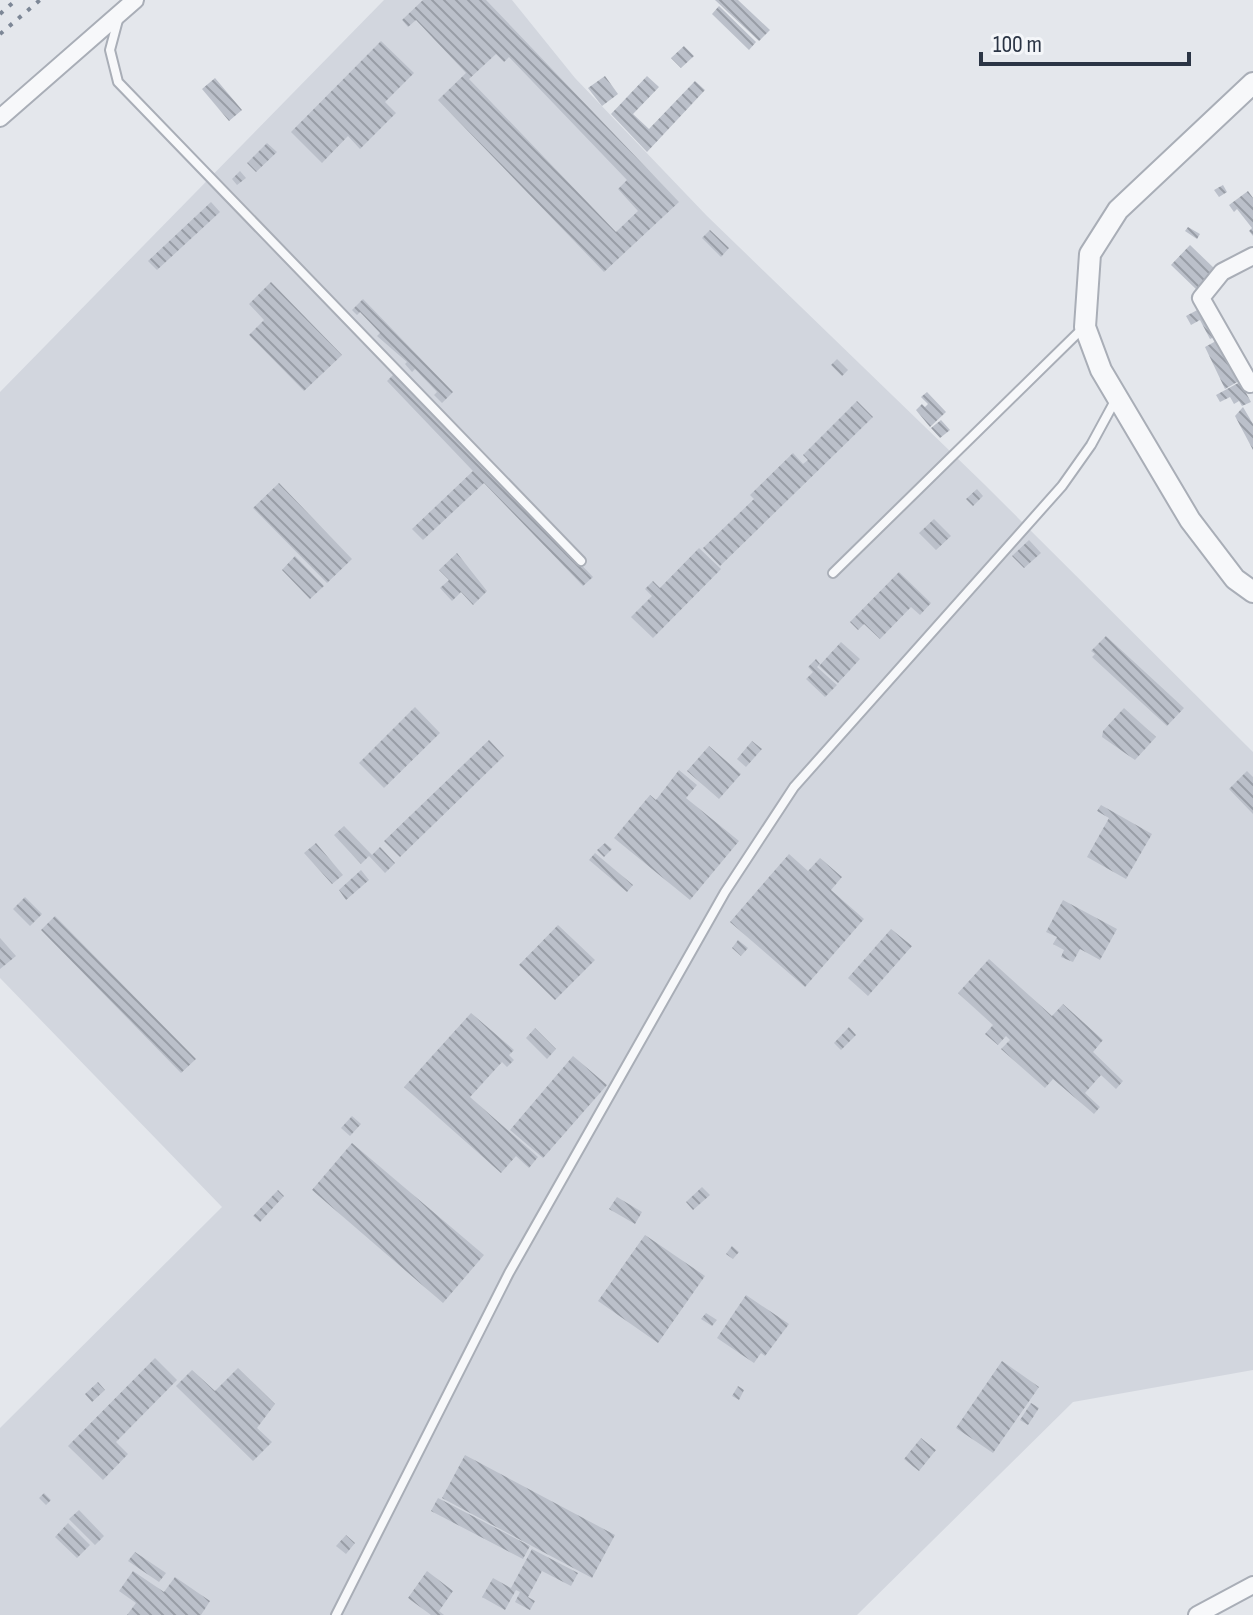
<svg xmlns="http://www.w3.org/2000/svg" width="1253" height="1615" viewBox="0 0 1253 1615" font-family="'Sofia Sans Condensed',sans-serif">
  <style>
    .built { fill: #d2d6de }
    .building { fill: url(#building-back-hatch); fill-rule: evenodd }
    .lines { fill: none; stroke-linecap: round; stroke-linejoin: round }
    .service-casing { stroke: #a9aeb7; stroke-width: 12 }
    .minor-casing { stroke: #a9aeb7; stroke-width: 20 }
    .tertiary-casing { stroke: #a9aeb7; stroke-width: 24 }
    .service { stroke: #f7f8fa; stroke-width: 8 }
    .minor { stroke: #f7f8fa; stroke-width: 16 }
    .tertiary { stroke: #f7f8fa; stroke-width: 20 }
    .rail { stroke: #7d8796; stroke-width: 4; stroke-dasharray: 4 8; stroke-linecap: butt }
  </style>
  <defs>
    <pattern id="building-back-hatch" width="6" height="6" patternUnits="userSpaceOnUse" patternTransform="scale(2)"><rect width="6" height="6" fill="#bbc0ca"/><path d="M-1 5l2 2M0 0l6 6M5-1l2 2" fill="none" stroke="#989da6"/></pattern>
  </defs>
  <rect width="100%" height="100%" fill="#e4e7ec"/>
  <path class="built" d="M384,0h128l63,78 132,138 277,268 269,268v618l-180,32 -216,213h-857v-187l222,-221 -222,-229v-586z"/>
  <path class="building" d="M423,0h63l193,202 -75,70 -166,-172 28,-27 -50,-53 -8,7 -6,-7zM496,54l8,8 5,-5 118,123 -9,9 20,22 -22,21 -147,-153z
    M715,0h23l32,30 -11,11z
    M719,6l37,36 -7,8 -37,-36z
    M381,41l33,32 -29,29 11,11 -36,36 -12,-13 -26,27 -31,-31z
    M684,46l10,10 -13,12 -10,-10z
    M605,76l13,18 -16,12 -14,-18z
    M647,76l12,11 -26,27 16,15 46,-48 10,9 -58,62 -36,-38z
    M215,78l27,32 -13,11 -27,-32z
    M267,143l10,9 -21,20 -9,-9z
    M240,171l6,7 -9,7 -5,-6z
    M1223,185l4,7 -8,5 -5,-7z
    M1248,191l5,7v38l-4,-5 3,-3 -15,-19 -3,3 -5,-7z
    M211,202l9,10 -63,58 -9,-9z
    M1188,227l12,7 -3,5 -12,-8z
    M710,230l19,18 -8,9 -19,-19z
    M1190,245l27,26 -19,20 -27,-26z
    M271,282l71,73 -38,36 -55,-56 15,-15 -15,-16z
    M363,299l90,93 -11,11 -8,-8 3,-3 -22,-23 -3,3 -7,-8 2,-2 -30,-26 3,-3 -20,-21 -3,3 -5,-5z
    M1203,307l16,28 -9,4 -10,-19 -9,5 -5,-9z
    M1216,341l23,40 -14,8 -20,-42z
    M837,359l11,11 -6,6 -11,-11z
    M396,372l197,205 -10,9 -99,-103 -61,57 -11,-11 61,-58 -86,-90z
    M1240,382l11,20 -9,4 -3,-5 -5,3 -4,-7 -10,5 -4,-7z
    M927,392l19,20 -16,15 -14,-17 6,-6 3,3 3,-3 -7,-7z
    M857,401l16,16 -153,149 -17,-18 51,-49 -4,-4 43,-42 10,11 5,-4 -5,-5z
    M1243,407l10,17v26l-18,-34z
    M941,420l9,10 -10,8 -9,-10z
    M279,483l73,76 -25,24 -74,-75z
    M977,489l6,7 -10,10 -7,-7z
    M934,519l17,17 -15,14 -17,-17z
    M1029,540l12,13 -17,15 -12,-12z
    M699,548l22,21 -68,69 -22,-21 21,-21 -7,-7 8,-8 7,7z
    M457,553l30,38 -14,14 -12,-13 -9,9 -12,-13 9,-8 -10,-10z
    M295,556l29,30 -14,13 -28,-29z
    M899,572l32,31 -11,12 -9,-8 -31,32 -16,-15 -6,6 -8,-8z
    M1106,636l78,72 -17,18 -75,-69 3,-3 -4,-3z
    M841,642l19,17 -22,24 -19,-17z
    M816,659l4,5 -3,3 20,18 -12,12 -19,-18 7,-7 -5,-5z
    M415,707l25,26 -56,55 -25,-25z
    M1124,708l32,29 -21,23 -33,-23 1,-6z
    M489,740l15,16 -104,101 -16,-16z
    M752,741l10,8 -16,18 -9,-8z
    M709,746l32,28 -22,25 -32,-28z
    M679,770l18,15 -11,13 53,43 -49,59 -76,-62 36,-43 6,5z
    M1247,771l6,6v37l-24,-25z
    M1101,805l51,29 -26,45 -39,-22 22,-39 -12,-7z
    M344,826l28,29 8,-8 15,16 -10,10 -16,-17 -8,8 -27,-29z
    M316,843l27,32 -11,9 -28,-31z
    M605,843l7,6 -8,8 -7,-7z
    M595,853l38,32 -6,7 -38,-32z
    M789,854l19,17 12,-13 22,19 -11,13 33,29 -59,68 -75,-65z
    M361,870l8,10 -23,20 -7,-10z
    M25,897l17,17 -12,12 -17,-17z
    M1063,900l54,29 -17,31 -20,-11 -7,13 -12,-5 3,-7 -11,-6 4,-7 -11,-5z
    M55,916l141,143 -15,14 -140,-143z
    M558,925l37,35 -40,40 -36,-35z
    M891,929l21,17 -44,50 -20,-18z
    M0,938l16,18 -16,13z
    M738,940l10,8 -7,8 -9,-8z
    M989,959l63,57 11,-12 40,36 -10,12 30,29 -7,8 -15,-14 -16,18 15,14 -6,7 -41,-35 -8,9 -44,-39 9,-9 -4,-4 -8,9 -13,-11 8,-9 -35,-32z
    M471,1013l43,37 -5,5 5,5 -7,7 -5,-5 -32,35 68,60 -9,11 -13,-12 -15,17 -97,-86z
    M849,1027l7,8 -15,15 -7,-7z
    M535,1028l21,21 -9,10 -21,-21z
    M573,1056l34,29 -64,73 -33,-28z
    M352,1116l9,8 -11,12 -9,-8z
    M352,1143l132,112 -41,48 -131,-113z
    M702,1187l8,8 -17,15 -7,-8z
    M278,1190l6,6 -24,26 -7,-6z
    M617,1197l25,15 -7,12 -26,-15z
    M645,1235l60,41 -47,67 -60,-42z
    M732,1246l7,6 -6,7 -7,-5z
    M746,1295l43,29 -24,32 -4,-3 -7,10 -37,-25z
    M706,1313l11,7 -5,6 -11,-7z
    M155,1358l22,22 -61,62 12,12 -25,26 -35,-34z
    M1002,1361l37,26 -46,66 -37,-25z
    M238,1368l37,36 -18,24 15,14 -19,19 -77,-75 16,-16 23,21z
    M98,1382l7,8 -13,12 -7,-8z
    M738,1386l6,4 -5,10 -7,-4z
    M1031,1403l8,5 -11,17 -8,-5z
    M921,1438l15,12 -17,21 -15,-12z
    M465,1455l150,80 -23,43 -150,-80z
    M44,1493l7,7 -5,5 -7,-7z
    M438,1498l92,48 -7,13 -92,-48z
    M79,1510l25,26 -9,9 -26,-26z
    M68,1523l22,22 -13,13 -22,-21z
    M346,1535l9,8 -9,11 -10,-8z
    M532,1549l46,24 -7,13 -29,-15 -14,26 7,4 -5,9 -15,-8 5,-10 -4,-2 -11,20 -23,-13 11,-19 18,10z
    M135,1552l31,21 -7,9 -31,-21z
    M133,1571l31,21 11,-15 35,24 -9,14h-74l9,-12 -17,-12z
    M427,1571l26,20 -14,20 5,4h-13l-23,-17z"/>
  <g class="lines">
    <g class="service-casing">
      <path id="service" d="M118,20l-8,30 8,32 463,479
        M833,573l251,-246
        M336,1615l173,-342 216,-381 69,-105 268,-301 29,-41 25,-46"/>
    </g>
    <g class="minor-casing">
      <path id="minor" d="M0,118l135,-118
        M1250,384l-49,-86 21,-26 31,-16
        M1197,1615l56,-30"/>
    </g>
    <g class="tertiary-casing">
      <path id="tertiary" d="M1253,83l-135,127 -28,44 -5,73 16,43 89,150 45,59 18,13"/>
    </g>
    <use href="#service" class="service"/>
    <use href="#minor" class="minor"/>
    <use href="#tertiary" class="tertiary"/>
    <path class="rail" d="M0,14l16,-14
      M0,34l40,-34"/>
  </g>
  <path d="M981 52v12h208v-12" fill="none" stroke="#2b3545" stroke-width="4"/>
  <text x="993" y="52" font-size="24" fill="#2b3545" stroke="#f4f6f9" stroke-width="6" paint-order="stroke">100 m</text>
</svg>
